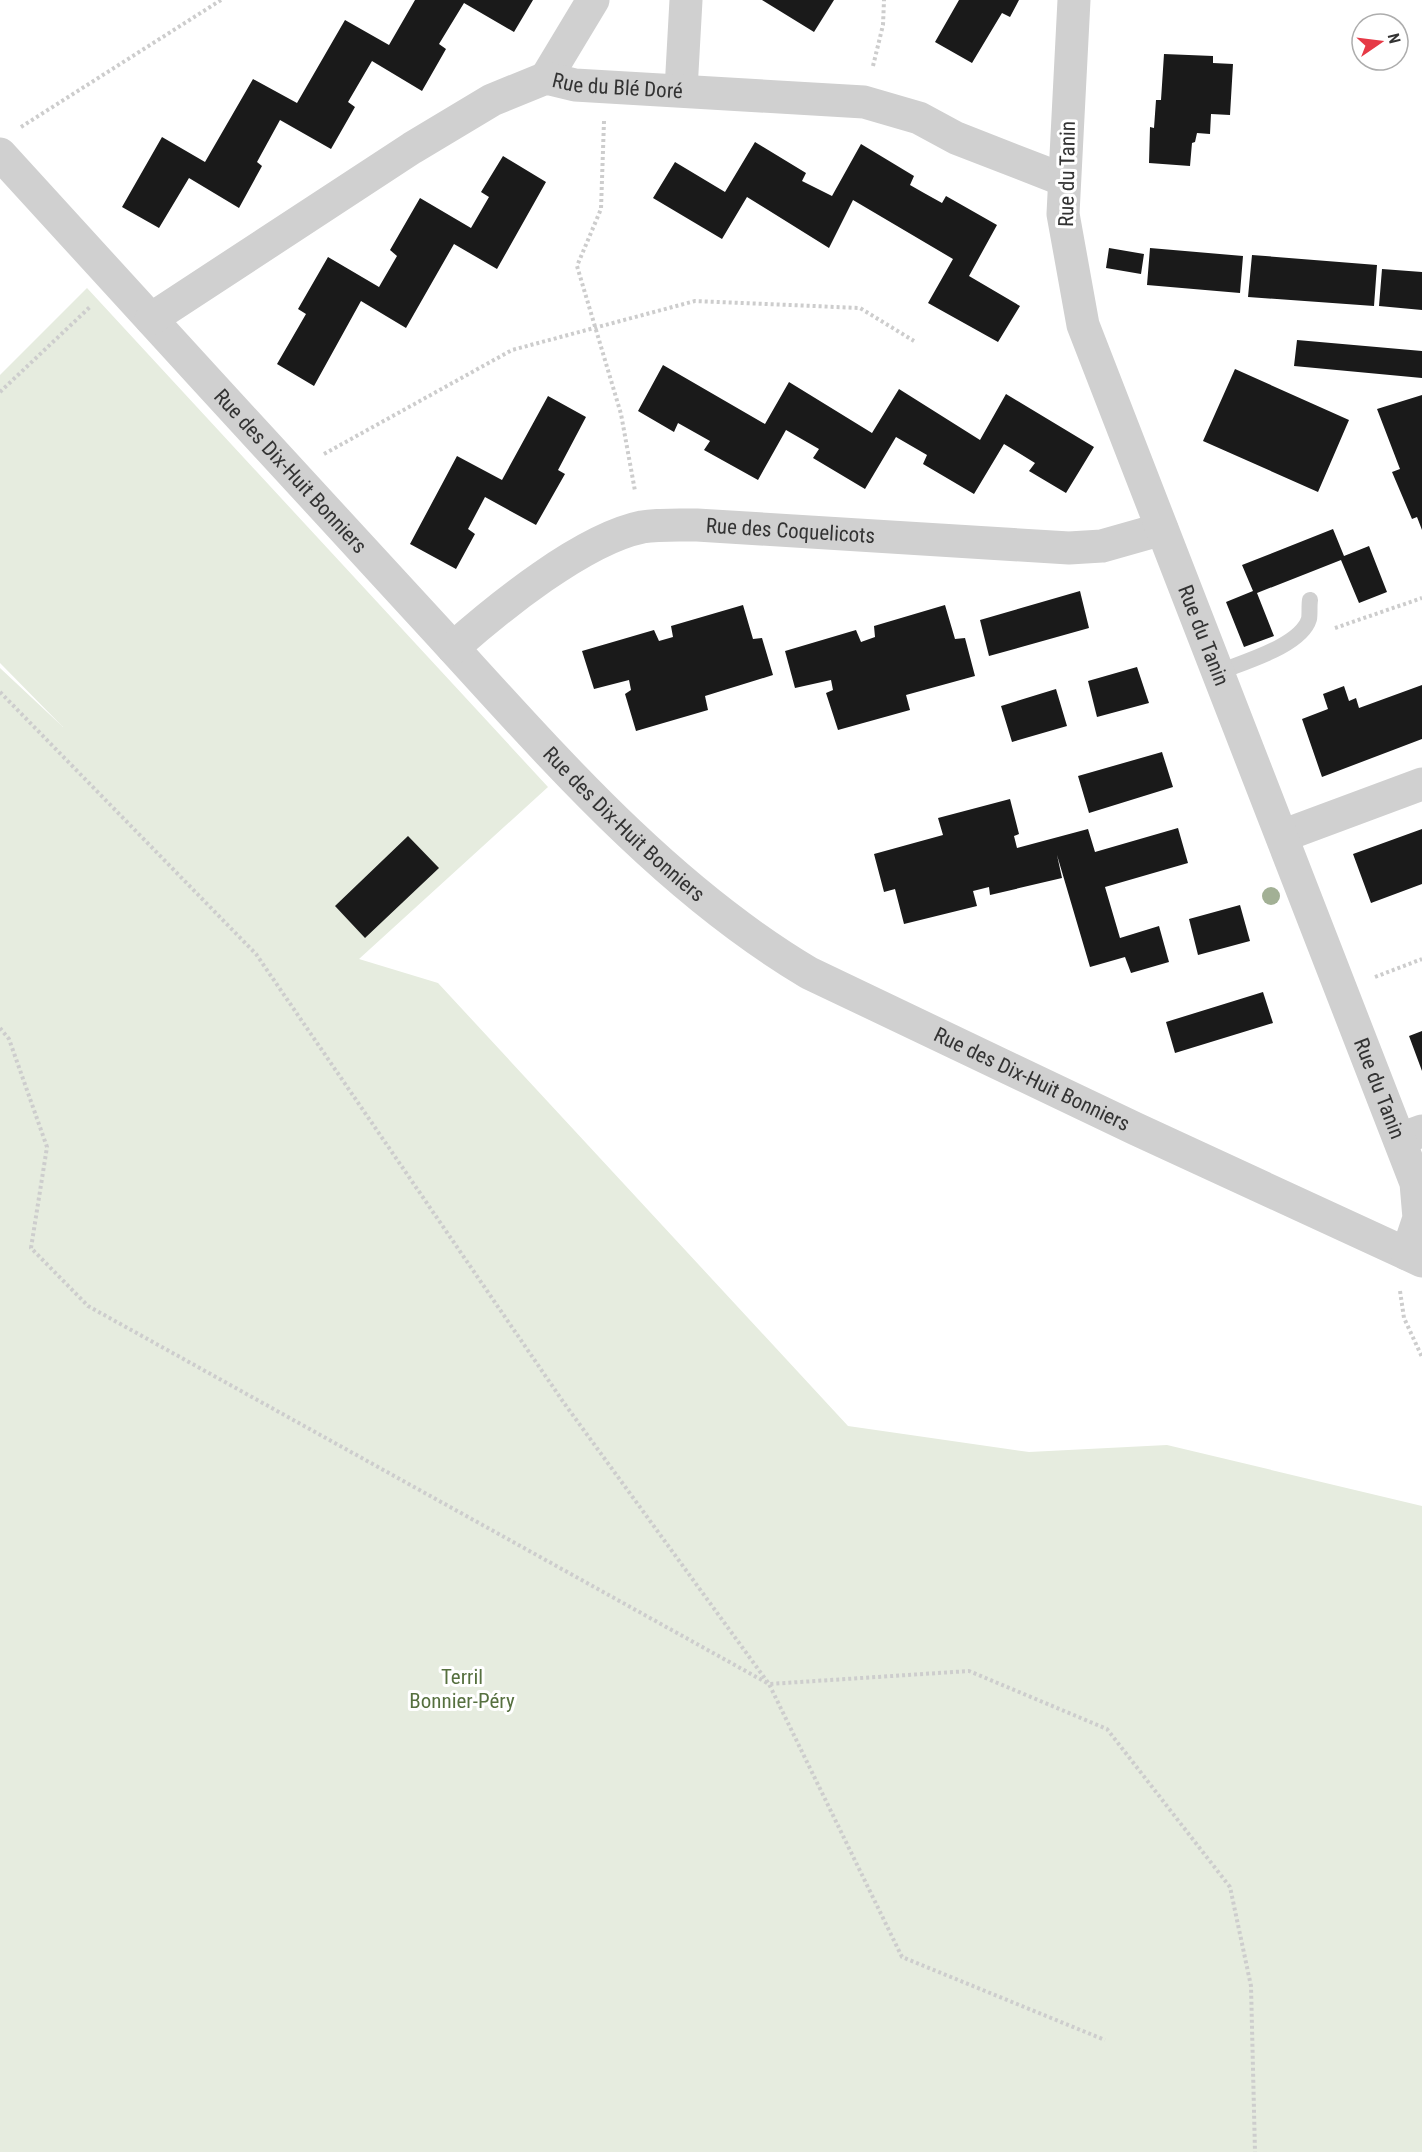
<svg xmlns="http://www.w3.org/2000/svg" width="1422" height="2152" viewBox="0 0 1422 2152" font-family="'Roboto Condensed',sans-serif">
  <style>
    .green { fill: #e6ecdf }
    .building { fill: #1a1a1a }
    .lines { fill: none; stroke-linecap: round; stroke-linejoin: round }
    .path { stroke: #cdcdcd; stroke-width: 4; stroke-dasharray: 3 3; stroke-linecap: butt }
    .service { stroke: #d0d0d0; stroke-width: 16 }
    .minor { stroke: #d0d0d0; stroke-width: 33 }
    .tertiary { stroke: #d0d0d0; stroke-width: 33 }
    .tree { fill: #a2b095 }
    .labels { text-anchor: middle; stroke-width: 6; stroke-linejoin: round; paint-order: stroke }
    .street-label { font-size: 21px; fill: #333; stroke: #fff }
    .park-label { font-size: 21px; fill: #56703f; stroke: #fff }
  </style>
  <rect width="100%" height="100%" fill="#fff"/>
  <path class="green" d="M87,288l461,499 -189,172 79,24 410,443 181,26 138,-7 255,61v646h-1422v-1484l63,59 -63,-64v-288z"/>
  <path class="building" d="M415,0h118l-19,32 -50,-29 -25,41 7,5 -24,42 -50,-30 -24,41 7,5 -24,42 -51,-29 -23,42 5,4 -23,42 -50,-30 -30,50 -37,-21 40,-70 43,25 48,-83 44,24 48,-83 44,25z
    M762,0h72l-20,32z
    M959,0h60l-9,17 -8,-4 -30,50 -37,-21z
    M1164,54l49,2v7l20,1 -3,51 -19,-1 -1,20 -13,-1 -2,9 -3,1 -2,23 -41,-3 1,-36 4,1 2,-28h5z
    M755,142l51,31 -4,8 30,15 29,-52 53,32 -4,9 14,8 18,10 4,-7 51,29 -28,51 51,30 -22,36 -70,-39 25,-44 -100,-59 -24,48 -82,-51 -25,42 -69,-41 22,-36 50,30z
    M503,156l43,26 -49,87 -43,-25 -48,84 -45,-27 -47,85 -37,-22 29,-50 -8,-5 30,-52 51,30 18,-31 -7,-6 30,-52 51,30 18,-31 -8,-5z
    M1109,248l35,6 -3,20 -35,-6z
    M1150,248l93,8 -3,37 -93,-8z
    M1252,255l125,10 -3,41 -126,-9z
    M1382,269l40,3v38l-43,-4z
    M1297,340l125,11v27l-128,-12z
    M663,365l102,59 24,-42 83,51 27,-44 81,51 26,-46 88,53 -28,46 -37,-22 6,-8 -31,-19 -30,50 -51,-30 4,-9 -31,-18 -31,52 -52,-31 6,-9 -33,-19 -28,50 -54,-30 6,-9 -32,-18 -4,9 -36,-21z
    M1235,369l114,51 -31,72 -115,-51z
    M1422,395v135l-5,-13 -5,2 -20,-47 8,-3 -23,-60z
    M548,396l38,21 -28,53 7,4 -29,51 -51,-28 -17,32 7,5 -19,35 -46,-25 47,-88 45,24z
    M1333,529l11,27 25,-10 18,46 -28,11 -18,-43 -84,33 17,43 -30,11 -18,-45 27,-11 -11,-26z
    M1080,591l9,37 -100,28 -9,-36z
    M743,605l10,34 9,-1 11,37 -68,21 3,14 -72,21 -11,-37 6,-4 -2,-10 -35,9 -12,-38 72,-21 5,11 14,-4 -2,-11z
    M945,605l10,34 10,-1 10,38 -69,19 4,15 -72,20 -12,-37 7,-3 -2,-10 -36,8 -10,-37 71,-21 5,12 14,-5 -1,-11z
    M1137,667l12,36 -52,14 -9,-36z
    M1422,685v54l-100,38 -20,-58 26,-10 -5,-15 21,-8 5,15 7,-3 3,10z
    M1056,689l11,37 -55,16 -11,-36z
    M1162,752l11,35 -84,26 -11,-37z
    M1010,799l9,35 -5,2 3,12 71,-19 7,23 83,-24 10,35 -83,24 15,51 39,-12 10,36 -38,11 -6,-16 -35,10 -33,-112 5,23 -72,17 -1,-8 -16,4 4,15 -73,18 -9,-35 -11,3 -10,-38 69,-19 -5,-17z
    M1422,829v55l-51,19 -18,-49z
    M408,836l31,32 -74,70 -30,-32z
    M1240,905l10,36 -52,14 -9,-36z
    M1263,992l10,31 -98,30 -9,-31z
    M1422,1031v40l-13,-35z"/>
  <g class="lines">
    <path class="path" d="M873,66l10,-41 1,-25
      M604,121l-3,88 -24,57 44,148 14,77
      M21,127l200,-127
      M0,392l91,-86
      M324,454l188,-104 183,-49 165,7 54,33
      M1335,628l87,-30
      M0,692l256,262 308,449 205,281 200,-13 138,58 123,158 21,99 4,166
      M1375,977l47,-18
      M0,1028l9,11 38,108 -16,101 57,58 681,378 133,273 203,83
      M1400,1291l4,27 18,39"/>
    <path class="service" d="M1219,672c24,-10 82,-26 90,-53 1,-5 0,-13 1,-19"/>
    <g class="minor">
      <path d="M546,78l47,-78"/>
      <path d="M681,90l5,-90"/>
      <path id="s1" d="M0,154c143,157 287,314 431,470 116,126 230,261 378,349l327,156 271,125"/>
      <path id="s2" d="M151,319l261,-171 80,-48 54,-22 29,7 289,17 55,16 37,20 108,42"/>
      <path id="s3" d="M453,648c45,-40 130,-109 189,-121 18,-3 37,-2 55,-2l372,23 33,-2 60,-17"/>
      <path d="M1282,836l140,-52"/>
      <path d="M1400,1139l22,-8"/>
    </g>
    <path class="tertiary" id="s4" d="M1074,0l-11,214 20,111 333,858 3,35 -12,36 15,7"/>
  </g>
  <circle class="tree" cx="1271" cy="896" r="9"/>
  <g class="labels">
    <g class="street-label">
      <text dy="7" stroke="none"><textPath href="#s2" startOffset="536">Rue du Blé Doré</textPath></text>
      <text transform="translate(1067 174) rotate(-89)" y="7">Rue du Tanin</text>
      <text dy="7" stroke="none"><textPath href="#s1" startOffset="430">Rue des Dix-Huit Bonniers</textPath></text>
      <text dy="7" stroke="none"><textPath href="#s3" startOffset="375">Rue des Coquelicots</textPath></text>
      <text dy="7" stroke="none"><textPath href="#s4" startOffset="660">Rue du Tanin</textPath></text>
      <text dy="7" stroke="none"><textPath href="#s1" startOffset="916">Rue des Dix-Huit Bonniers</textPath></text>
      <text dy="7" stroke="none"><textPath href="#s1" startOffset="1401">Rue des Dix-Huit Bonniers</textPath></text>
      <text dy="7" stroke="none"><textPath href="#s4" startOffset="1146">Rue du Tanin</textPath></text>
    </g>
    <g class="park-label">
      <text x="462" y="1684">Terril<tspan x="462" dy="24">Bonnier-Péry</tspan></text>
    </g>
  </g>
  <g transform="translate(1380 42) rotate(76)"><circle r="28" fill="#ffffff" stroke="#adadad" stroke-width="1.5"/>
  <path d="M0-4.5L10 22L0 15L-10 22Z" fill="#e63946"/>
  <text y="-9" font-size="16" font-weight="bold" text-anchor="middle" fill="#333333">N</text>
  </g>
</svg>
